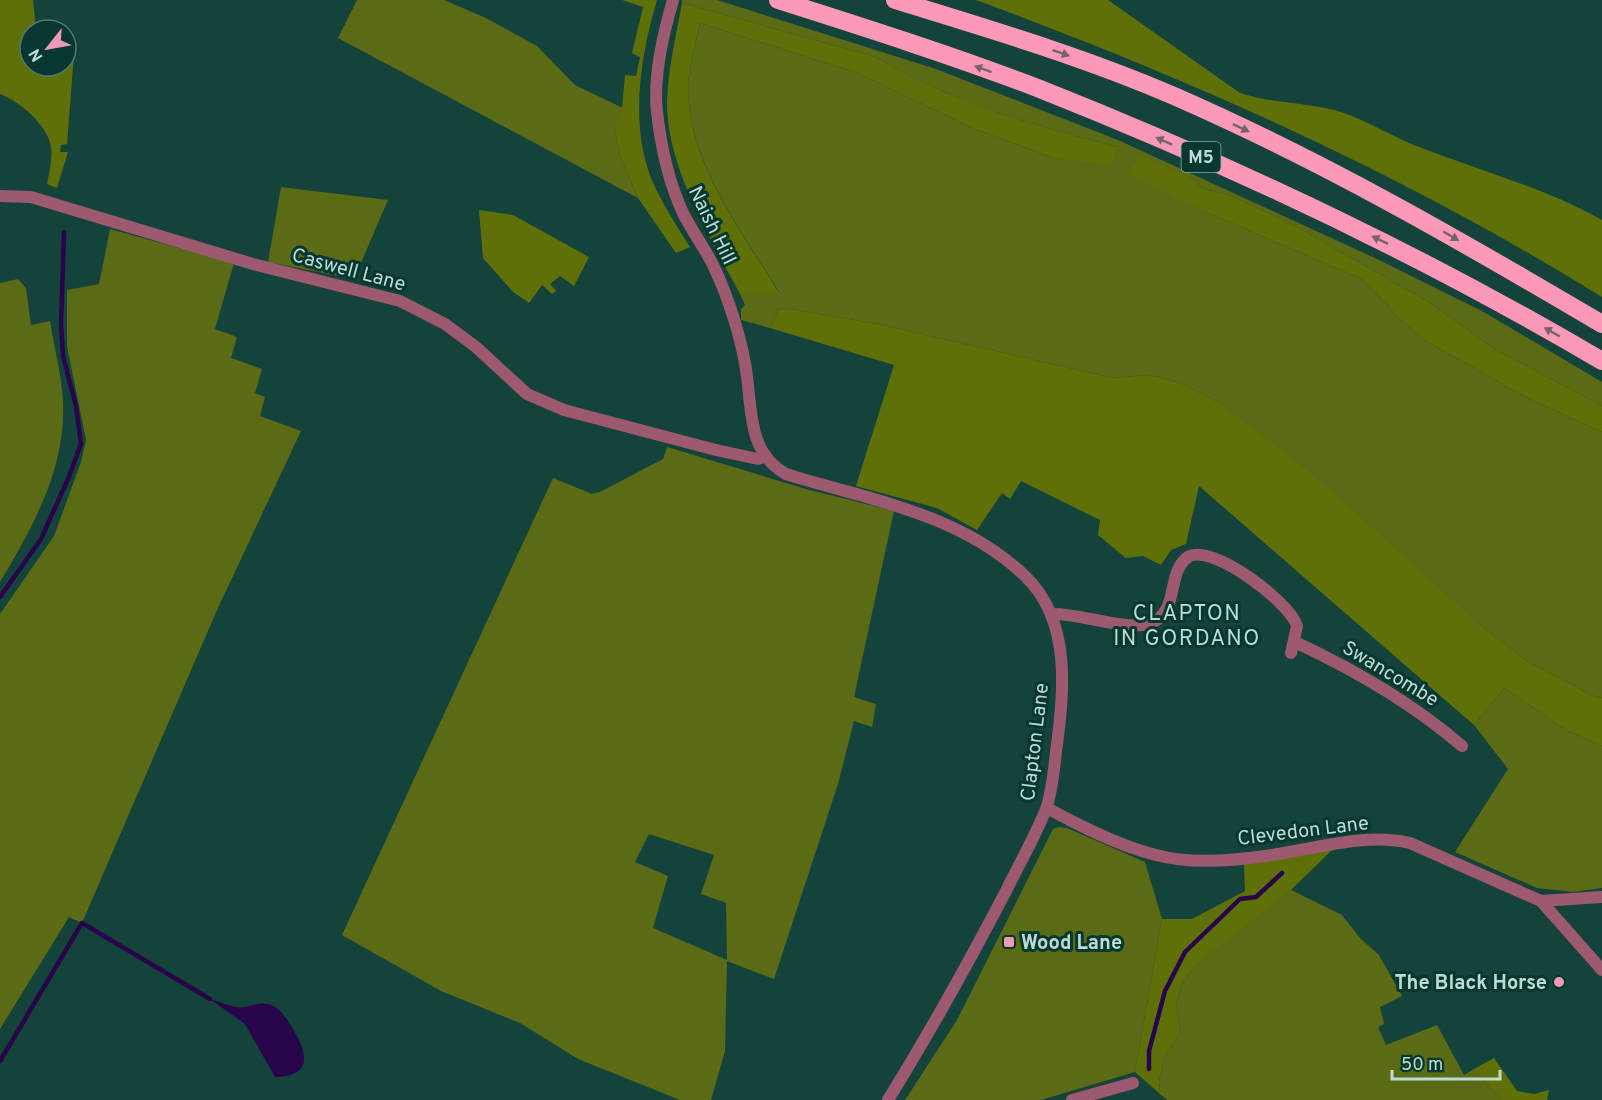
<svg xmlns="http://www.w3.org/2000/svg" width="1602" height="1100" viewBox="0 0 1602 1100" font-family="Overpass,sans-serif">
  <style>
    .green { fill: #5b6a15; fill-rule: evenodd }
    .forest { fill: #5f7009 }
    .water { fill: #28044b }
    .lines { fill: none; stroke-linecap: round; stroke-linejoin: round }
    .stream { stroke: #28044b; stroke-width: 4.5 }
    .minor { stroke: #9d596f; stroke-width: 12 }
    .motorway { stroke: #fc99b9; stroke-width: 18 }
    .oneway { fill: #75646e }
    .poi-dot { fill: #f09ab5; stroke: #063830; stroke-width: 2 }
    .labels { text-anchor: middle; stroke-width: 6; stroke-linejoin: round; paint-order: stroke }
    .shield { fill: #063830; stroke: #86aaa3; stroke-width: 1.5 }
    .shield-label { font-size: 18px; font-weight: bold; fill: #bddbd4 }
    .street-label { font-size: 20px; fill: #bddbd4; stroke: #063830 }
    .poi-label { font-size: 20px; font-weight: bold; fill: #bddbd4; stroke: #063830; text-anchor: start }
    .quarter-label { font-size: 22px; letter-spacing: 1.5px; fill: #bddbd4; stroke: #063830 }
  </style>
  <rect width="100%" height="100%" fill="#14433b"/>
  <path class="green" d="M357,0h87l42,18 51,28 38,39 48,23 -9,19 7,31 17,40 -300,-160z
    M682,0h35l219,69 182,71 259,119 105,52 120,71v24l-106,-56 -64,-46 -142,-81 -61,-28 -25,-6 -16,-13 18,36 156,67 40,42 24,20 100,56 76,35v266l-11,-3 -64,-34 -48,-37 -259,-221 -38,-19 -22,-7 -13,-2 -34,3 -235,-54 -94,-16 -6,2 -8,18 -29,-8v-11l4,-4 -5,-11 39,-2c-38,-63 -91,-129 -91,-206 1,-20 8,-43 12,-63l158,50 114,55 82,30 64,-11c-83,-21 -169,-45 -242,-90l-194,-54z
    M281,187l107,13 -34,79 -86,-17z
    M110,229l124,34 -19,66 22,8 -6,21 31,11 -7,24 10,4 -5,19 41,15 -84,179 -135,313 -13,-6 -69,112v-415l54,-78 27,-74 5,-22 -19,-94v-56l32,-6z
    M18,279l8,9 5,37 19,-4c4,27 12,54 13,81 3,66 -30,125 -63,180v-299z
    M667,447l139,42 88,22 -40,186 22,7 -4,23 -18,-6 -16,63 -64,195 -47,-18 -2,90 -14,49h-31l-102,-41 -58,-36 -79,-32 -99,-56 211,-457 39,16 8,-2 63,-33zM649,834l65,21 -13,39 25,9 1,57 -74,-32 15,-52 -33,-14z
    M1504,688l62,42 36,16v142l-29,4 -36,-4 -82,-36 53,-83 -34,-44z
    M1058,827l9,1 78,34 17,57 -27,153 -94,28h-136l52,-80 96,-191z
    M1291,890l51,25 18,23 19,17 23,41 -22,11 4,17 -6,3 8,18 51,-20 27,50 10,-6 27,31h-334l-7,-6 -1,-13 5,-23 16,-26 -4,-29 6,-19 13,-19 14,-14z"/>
  <path class="forest" d="M0,0h33l3,30h-6v36h36v-13l8,1 -7,90 -6,1 -1,7h8l-11,36 -10,-4c2,-12 6,-25 4,-37 -3,-22 -32,-46 -51,-53z
    M622,0h35c-17,57 -29,130 -2,187 10,21 23,41 35,60l-14,6 -38,-55 -17,-40 -7,-31 8,-19 3,-33 11,1 4,-19 -8,-4 11,-46z
    M976,0h132l132,93c30,10 63,9 94,17 29,8 53,24 80,35 63,25 129,42 188,75v77c-197,-122 -408,-217 -626,-297z
    M682,3l194,54c73,45 160,69 242,90l-6,18 -58,-7 -82,-30 -114,-55 -158,-50c-4,19 -11,43 -12,63 0,78 53,143 91,207l-39,1c-29,-54 -74,-129 -73,-192 1,-33 9,-66 15,-99z
    M1140,156l48,20 16,13 25,6 61,28 142,81 64,46 106,56v26l-76,-35 -100,-56 -24,-20 -40,-42 -156,-67 -79,-38z
    M479,210l34,5 76,42 -15,29 -14,-10 -10,8 6,7 -4,3 -10,-9 -13,18 -16,-11 -30,-34z
    M784,308l94,16 235,54 34,-3 13,2 22,7 38,19 91,70 168,151 48,37 64,34 11,3v48l-36,-16 -62,-42 -30,37 -275,-239 -13,58 -15,6 -10,15 -18,-9 -17,2 -28,-23 2,-15 -79,-39 -11,18 -8,-6 -25,37 -40,-22 -81,-22 38,-121 -124,-37 8,-18z
    M1334,848l-43,42 -96,75 -13,19 -6,19 4,29 -16,26 -5,23 1,13 -25,-22 27,-153h30l53,-28 -1,-27z
    M1494,1058l23,33 17,3 15,-4 -2,10h-46l-27,-31z"/>
  <path class="water" d="M210,999c9,2 18,7 27,8 13,2 22,-8 36,-1 9,4 16,16 21,25 15,25 17,45 -19,46l-30,-53z"/>
  <g class="lines">
    <path class="stream" d="M0,597l41,-58 27,-60 13,-35 -5,-38 -13,-50 -2,-32 3,-92
      M0,1061l82,-138 128,76
      M1149,1069v-18l16,-60 20,-39 55,-53 16,-2 26,-24"/>
    <path class="minor" d="M673,0c-10,34 -20,77 -16,112 4,35 11,69 26,101 9,18 21,34 30,52 15,31 30,77 34,112 5,37 2,76 39,97 83,26 173,39 239,102 47,45 39,116 31,176 -2,18 -4,40 -10,57 -11,28 -27,55 -40,82 -37,71 -76,141 -118,209
      M0,196l31,1 222,67 147,37 45,23 31,23 51,47 37,16 152,40 42,9 8,-3
      M1052,614c28,-1 77,18 99,9 29,-11 15,-51 37,-66 23,-15 103,46 109,69l-6,27
      M1295,642c60,28 117,61 167,104
      M1047,808c33,18 72,38 109,47 33,9 75,6 109,1 48,-6 97,-24 145,-13l131,58 61,69
      M1541,901l61,-4
      M1072,1100l61,-17"/>
    <path class="motorway" d="M778,0c88,28 176,56 262,89 194,77 382,166 562,272
      M895,0c94,29 189,57 279,96 149,65 289,146 428,228"/>
  </g>
  <defs><path id="oneway-solid" d="M-6-.8H1V-3.2L6.5 0L1 3.2V.8H-6Z" transform="scale(1.5)"/></defs>
  <g class="oneway">
    <use href="#oneway-solid" transform="translate(1061 53) rotate(19)"/>
    <use href="#oneway-solid" transform="translate(983 69) rotate(-160)"/>
    <use href="#oneway-solid" transform="translate(1241 128) rotate(25)"/>
    <use href="#oneway-solid" transform="translate(1164 141) rotate(-156)"/>
    <use href="#oneway-solid" transform="translate(1451 236) rotate(30)"/>
    <use href="#oneway-solid" transform="translate(1380 240) rotate(-154)"/>
    <use href="#oneway-solid" transform="translate(1552 332) rotate(-150)"/>
  </g>
  <g class="poi-dot">
    <rect x="1003" y="936" width="12" height="12" rx="3"/>
    <circle cx="1559" cy="982" r="6"/>
  </g>
  <g class="labels">
    <rect class="shield" x="1181.5" y="142" width="39" height="30" rx="4.5"/>
    <g class="shield-label">
      <text x="1201" y="163">M5</text>
    </g>
    <g class="street-label">
      <text transform="translate(713 225) rotate(64)" y="7">Naish Hill</text>
      <text transform="translate(349 269) rotate(15)" y="7">Caswell Lane</text>
      <text transform="translate(1391 673) rotate(31)" y="7">Swancombe</text>
      <text transform="translate(1034 742) rotate(-83)" y="7">Clapton Lane</text>
      <text transform="translate(1303 830) rotate(-7)" y="7">Clevedon Lane</text>
    </g>
    <g class="poi-label">
      <text x="1021" y="949">Wood Lane</text>
      <text x="1547" y="989" text-anchor="end">The Black Horse</text>
    </g>
    <g class="quarter-label">
      <text x="1187" y="620">CLAPTON<tspan x="1187" dy="25">IN GORDANO</tspan></text>
    </g>
  </g>
  <g transform="translate(48 48) rotate(239)"><circle r="28" fill="#063830" stroke="#4f7972" stroke-width="1.5"/>
  <path d="M0-4.5L10 22L0 15L-10 22Z" fill="#f09ab5"/>
  <text y="-9" font-size="16" font-weight="bold" text-anchor="middle" fill="#bddbd4">N</text>
  </g>
  <path d="M1392 1070v9h108v-9" fill="none" stroke="#bddbd4" stroke-width="3"/>
  <text x="1401" y="1070" font-size="18" fill="#bddbd4" stroke="#063830" stroke-width="4.5" paint-order="stroke">50 m</text>
</svg>
